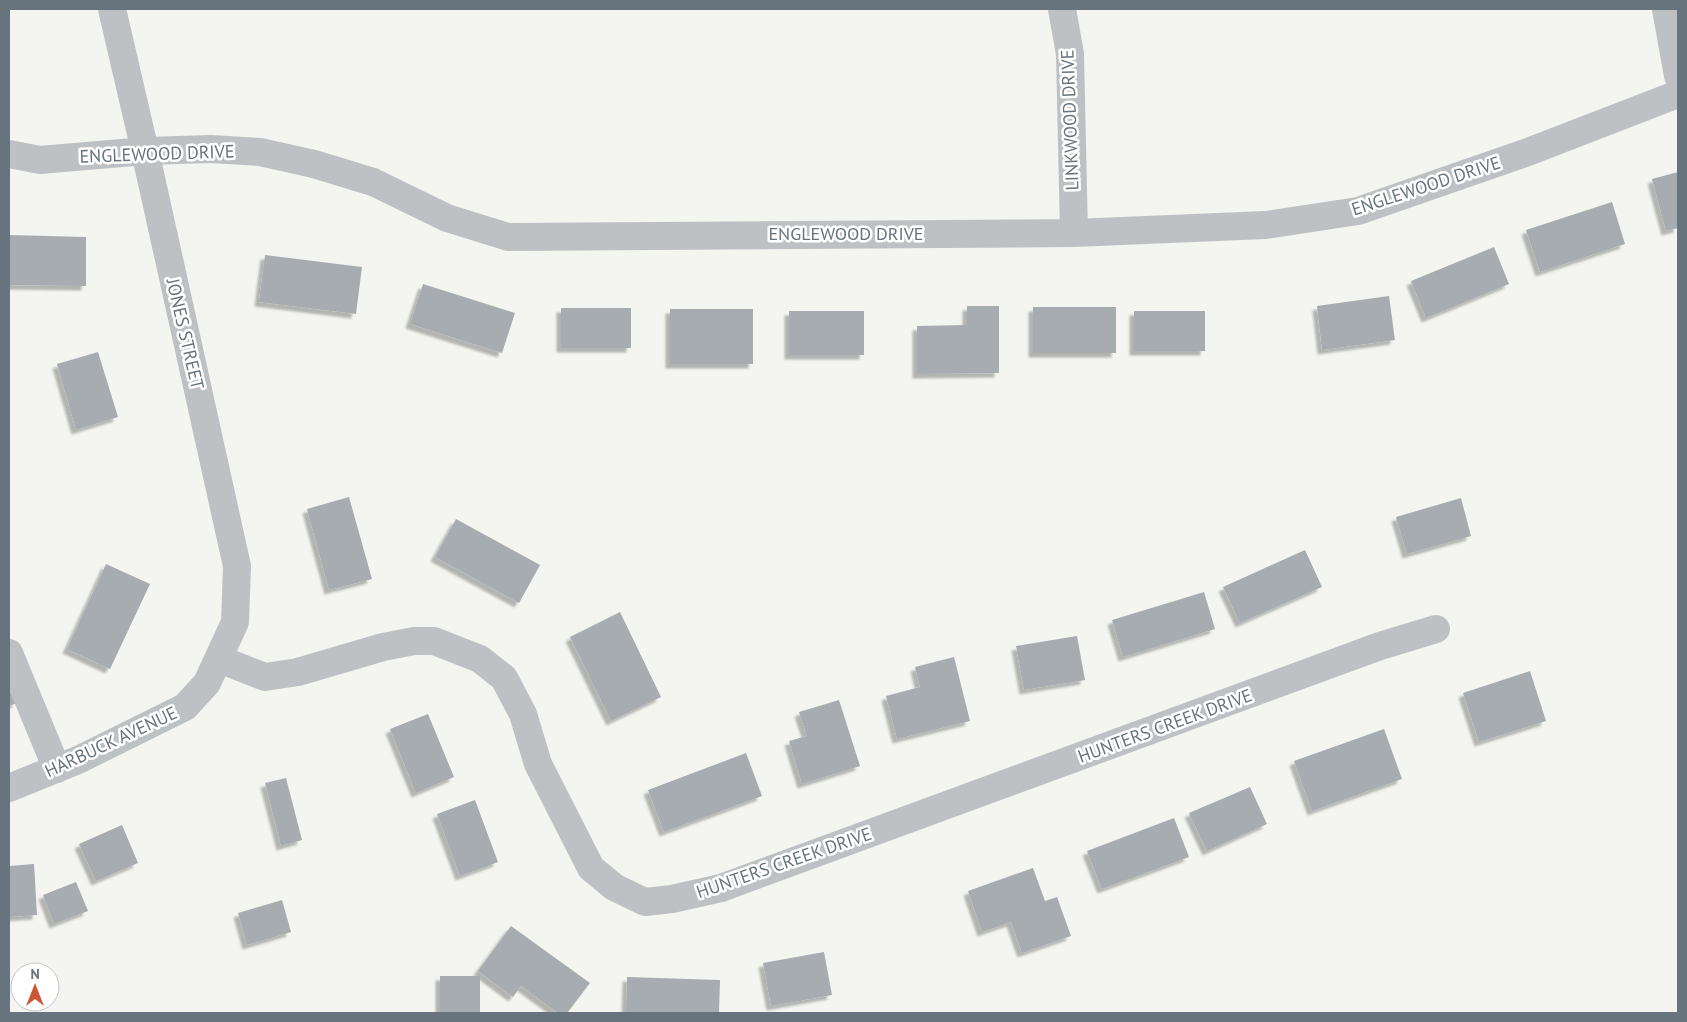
<svg xmlns="http://www.w3.org/2000/svg" width="1687" height="1022" viewBox="0 0 1687 1022" font-family="'PT Sans',sans-serif">
  <style>
    .building { fill: #a6acb0; filter: url(#shadow) }
    .lines { fill: none; stroke-linecap: round; stroke-linejoin: round }
    .minor { stroke: #bec1c4; stroke-width: 28 }
    .labels { text-anchor: middle; stroke-width: 5; stroke-linejoin: round; paint-order: stroke }
    .street-label { font-size: 18px; fill: #67747e; stroke: #fff }
  </style>
  <defs>
    <filter id="shadow"><feDropShadow dx="-4.5" dy="4.5" stdDeviation="1" flood-color="#0004"/></filter>
  </defs>
  <rect width="100%" height="100%" fill="#f4f4f1"/>
  <path class="building" d="M1678,172v56l-12,3 -14,-52z
    M1612,202l13,42 -85,28 -14,-42z
    M9,235l77,2v49l-77,-1z
    M1494,247l15,37 -83,34 -15,-37z
    M265,255l97,12 -6,47 -97,-12z
    M423,284l92,29 -13,40 -92,-29z
    M1389,296l6,44 -73,10 -5,-44z
    M967,306h32v67l-82,1v-48l50,-1z
    M1033,307h83v46h-83z
    M561,308h70v40h-70z
    M670,309h83v55h-83z
    M789,311h75v44h-75z
    M1134,311h71v40h-71z
    M98,352l20,65 -42,13 -19,-66z
    M349,497l23,82 -43,11 -22,-81z
    M1461,498l10,38 -64,18 -11,-37z
    M456,519l84,46 -21,38 -84,-46z
    M1305,550l17,37 -82,36 -17,-36z
    M106,564l44,20 -40,85 -43,-20z
    M1204,592l11,37 -92,28 -11,-37z
    M620,612l41,85 -50,24 -41,-84z
    M1077,636l8,44 -61,10 -8,-44z
    M954,657l16,64 -73,18 -11,-43 34,-9 -5,-20z
    M1530,671l16,50 -67,21 -16,-49z
    M9,681l8,22 -8,3z
    M839,700l21,66 -58,18 -13,-43 18,-5 -8,-24z
    M428,714l26,63 -38,16 -26,-64z
    M1384,729l18,50 -90,32 -18,-50z
    M746,753l16,43 -98,36 -16,-42z
    M286,778l16,62 -21,6 -16,-63z
    M1250,787l17,37 -60,27 -18,-38z
    M475,800l23,62 -38,14 -23,-62z
    M1174,818l15,39 -87,32 -15,-38z
    M122,825l16,38 -42,18 -17,-37z
    M34,864l3,51 -28,2v-51z
    M1033,868l12,33 12,-4 14,39 -49,17 -11,-31 -29,10 -14,-41z
    M76,882l12,29 -34,13 -11,-29z
    M282,900l9,32 -44,13 -9,-32z
    M511,926l79,57 -23,30h-9l-37,-27 -8,11 -35,-26z
    M824,952l8,43 -61,11 -8,-43z
    M440,976h40v37h-40z
    M627,977l93,3 -1,33h-93z"/>
  <g class="lines">
    <path class="minor" d="M1062,9l8,45 4,179
      M1666,9l12,67
      M9,154l31,6 105,-9 66,-2 49,3 54,12 59,18 74,36 61,19 566,-4 192,-8 92,-14 170,-59 150,-58
      M9,653l48,116
      M219,659l46,18 33,-5 85,-25 31,-6h20l46,18 24,19 19,36 15,50 53,104 23,19 31,15 27,-3 49,-11 659,-242 56,-17
      M9,788l69,-28 107,-53 22,-24 28,-61 2,-56 -92,-415 -33,-142"/>
  </g>
  <g class="labels">
    <g class="street-label">
      <text transform="translate(1070 120) rotate(-92)" y="6">LINKWOOD DRIVE</text>
      <text transform="translate(157 154) rotate(-2)" y="6">ENGLEWOOD DRIVE</text>
      <text transform="translate(1426 186) rotate(-18)" y="6">ENGLEWOOD DRIVE</text>
      <text x="846" y="240">ENGLEWOOD DRIVE</text>
      <text transform="translate(185 334) rotate(77)" y="6">JONES STREET</text>
      <text transform="translate(1165 726) rotate(-20)" y="6">HUNTERS CREEK DRIVE</text>
      <text transform="translate(111 742) rotate(-25)" y="6">HARBUCK AVENUE</text>
      <text transform="translate(784 863) rotate(-19)" y="6">HUNTERS CREEK DRIVE</text>
    </g>
  </g>
  <rect width="1687" height="1022" fill="none" stroke="#67747e" stroke-width="20"/>
  <g transform="translate(35 987)"><circle r="24" fill="#ffffff" stroke="#c2c7cb"/>
  <path d="M0-4L9 19L0 12L-9 19Z" fill="#cc5638"/>
  <text y="-8" font-size="14" font-weight="bold" text-anchor="middle" fill="#67747e">N</text>
  </g>
</svg>
